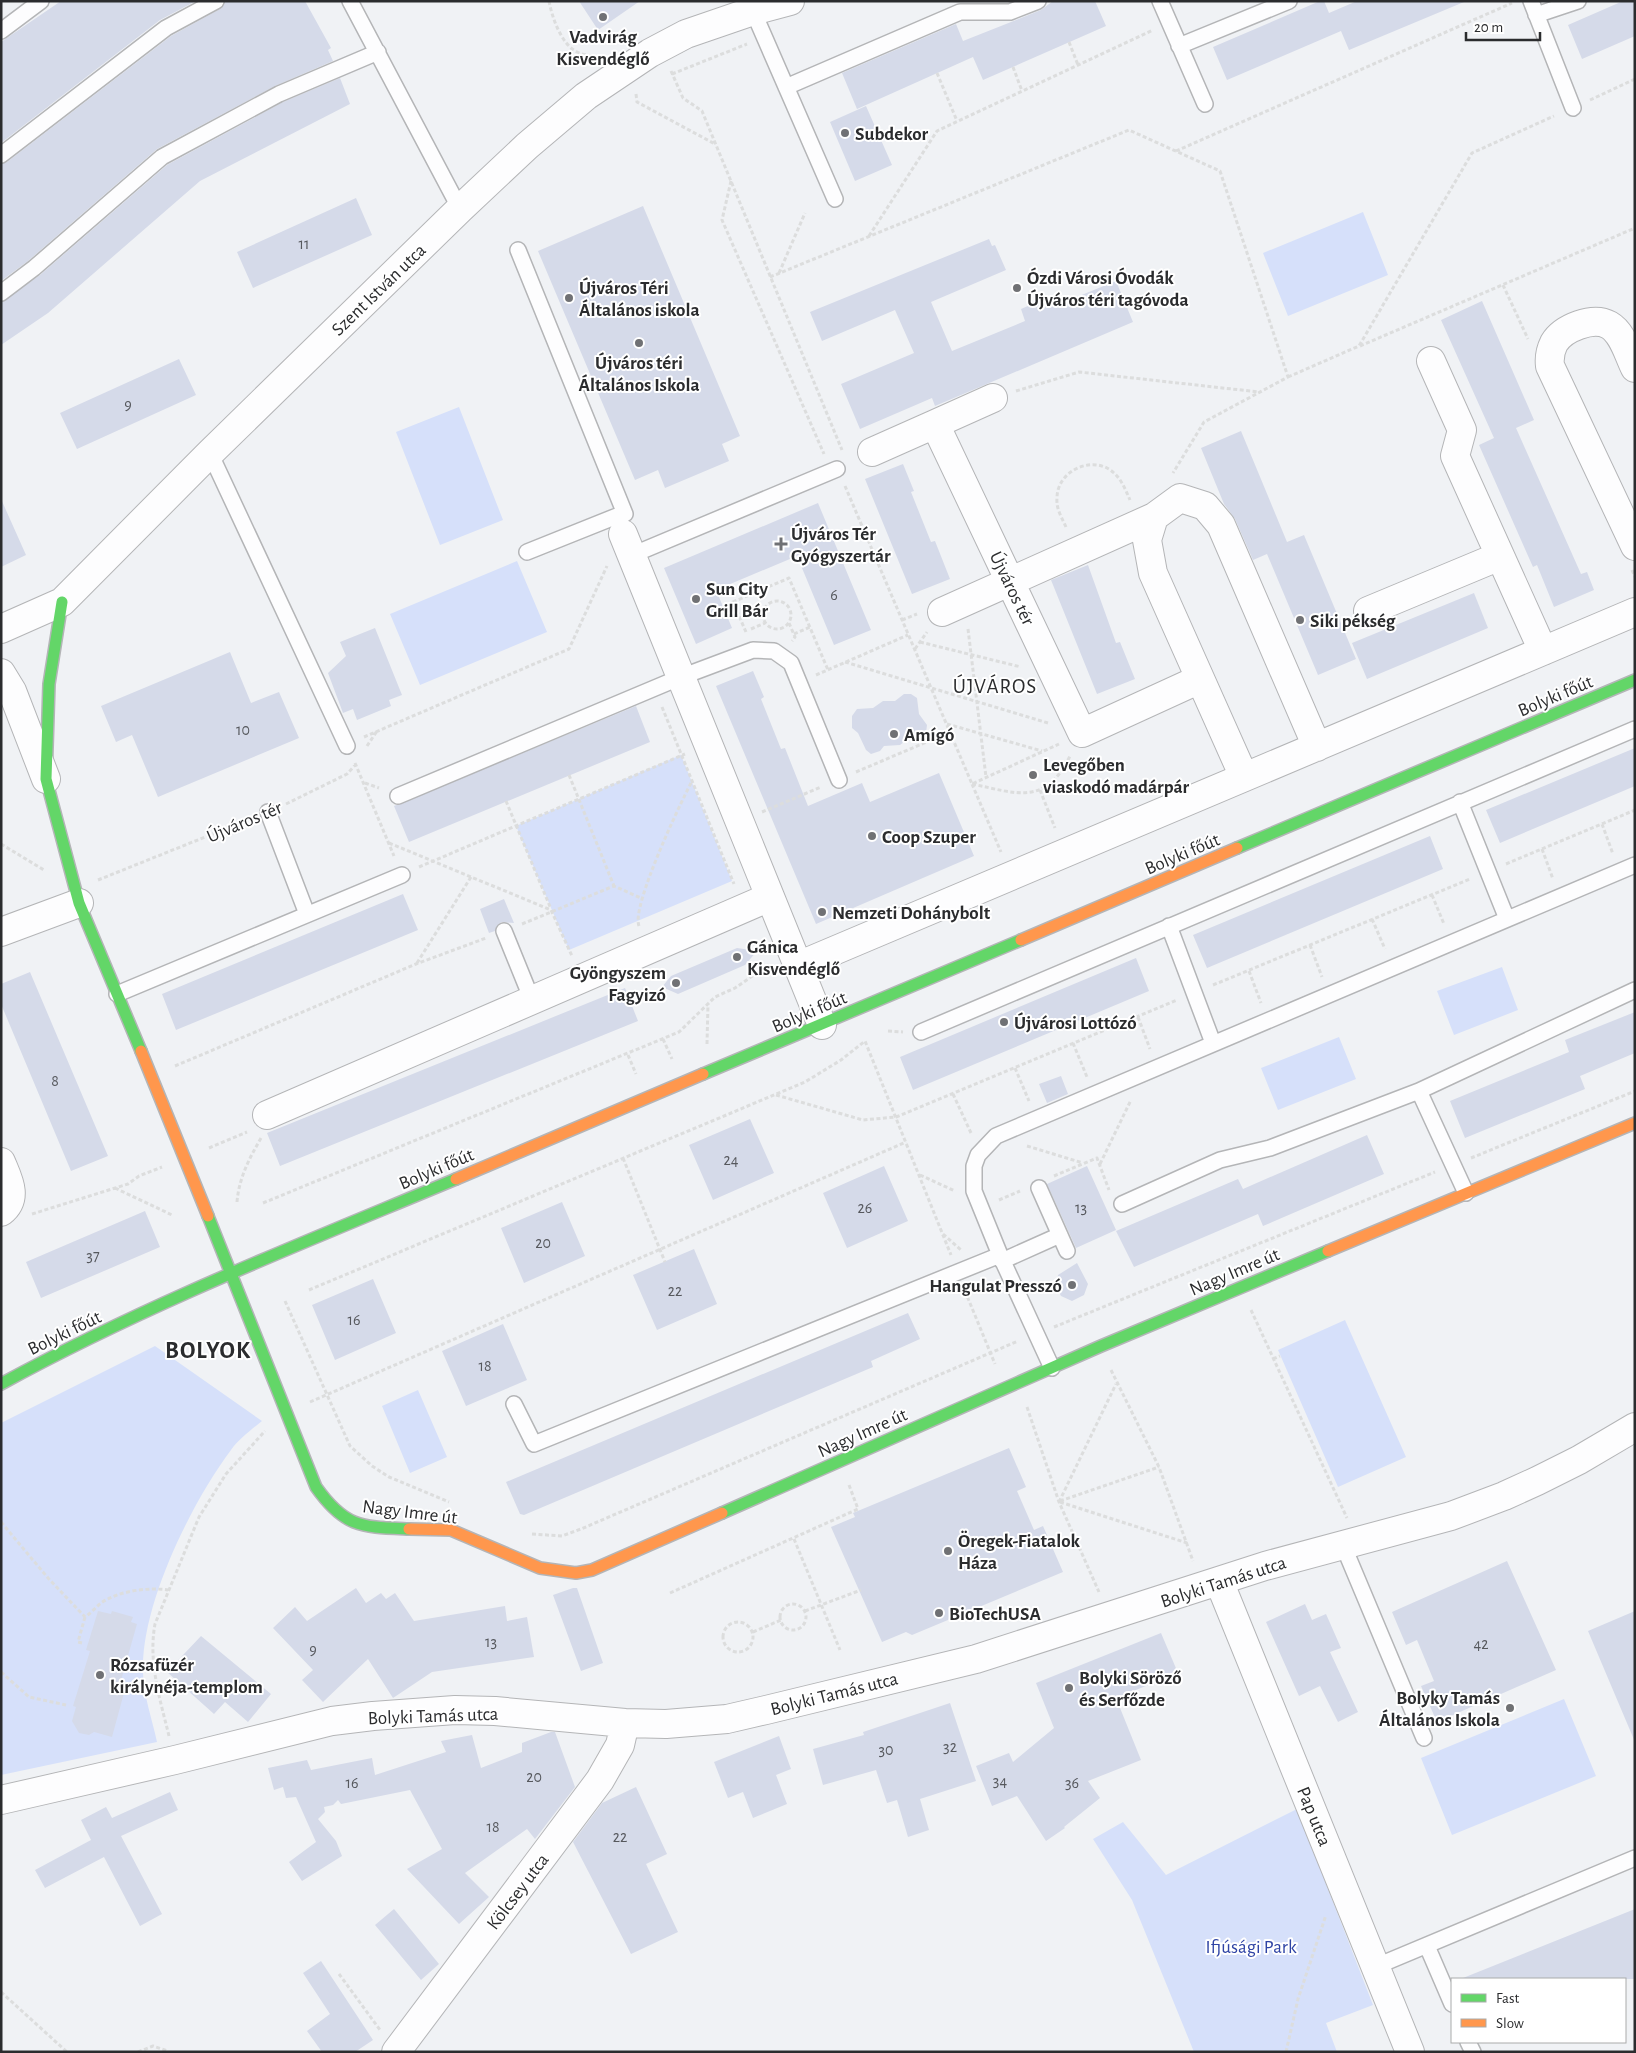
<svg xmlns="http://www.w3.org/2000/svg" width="1636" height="2053" viewBox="0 0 1636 2053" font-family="'Alegreya Sans',sans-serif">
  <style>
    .green { fill: #d6e0fa }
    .building { fill: #d5dae9 }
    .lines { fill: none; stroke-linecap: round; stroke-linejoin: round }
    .lane-casing { stroke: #b4b5b7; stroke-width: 18 }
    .street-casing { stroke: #b4b5b7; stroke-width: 30 }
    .fast-casing { stroke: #b4b5b7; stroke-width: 14 }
    .slow-casing { stroke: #b4b5b7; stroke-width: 14 }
    .path { stroke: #dcdddd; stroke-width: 3; stroke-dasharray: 4 2.5; stroke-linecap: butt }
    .lane { stroke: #fdfdfe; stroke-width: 15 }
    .street { stroke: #fdfdfe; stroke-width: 28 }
    .fast { stroke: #63d668; stroke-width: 11 }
    .slow { stroke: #ff974d; stroke-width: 11 }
    .poi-dot { fill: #707174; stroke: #fff; stroke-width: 2 }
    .labels { text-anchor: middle; stroke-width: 4; stroke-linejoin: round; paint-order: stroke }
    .number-label { font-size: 16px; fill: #56585d }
    .poi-label { font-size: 19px; font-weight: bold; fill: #2b2c2e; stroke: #fff; text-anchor: start }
    .street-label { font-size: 19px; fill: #2b2c2e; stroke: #fff }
    .park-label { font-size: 19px; fill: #2f44a5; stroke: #fff }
    .quarter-label { font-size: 21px; letter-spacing: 1px; fill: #2b2c2e; stroke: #fff }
    .district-label { font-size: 24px; font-weight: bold; letter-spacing: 1px; fill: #2b2c2e; stroke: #fff }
  </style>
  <rect width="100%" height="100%" fill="#f0f2f5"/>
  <path class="green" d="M1363,212l25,63 -100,41 -25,-63z
    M459,407l44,113 -63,25 -44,-113z
    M517,561l30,71 -127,53 -30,-71z
    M681,755l51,126 -163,69 -53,-124z
    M1502,967l16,43 -64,25 -17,-44z
    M1339,1037l17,42 -78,31 -17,-42z
    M1345,1320l61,137 -68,30 -60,-137z
    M155,1346l107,75c-11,9 -23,18 -31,29 -39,52 -88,151 -88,217 -1,25 9,51 14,75l-156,33v-352z
    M418,1390l29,67 -37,16 -28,-67z
    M1564,1699l32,77 -144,59 -31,-77z
    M1297,1809l76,196 -47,18 11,29h-143l-62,-152 -39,-61 30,-17 43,53z"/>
  <path class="building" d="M61,1h135l-36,19 -159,123v-101z
    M225,1h80l26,47 -3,2 5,11 -58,25 -118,63 -129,112 -27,20v-117l6,-2 164,-126 49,-27z
    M579,1h61l-42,29z
    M1053,1h42l11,25 -123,54 -10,-23 -116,52 -15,-36 114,-49 7,17 78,-31z
    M1320,1h4l5,12 28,-12 107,1 -115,48 -8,-19 -114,49 -14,-33z
    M1623,1h12v35l-53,23 -14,-34z
    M340,78l10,26 -150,77 -152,132 -47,32v-43l39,-27 127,-110 116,-63z
    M866,106l26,59 -37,16 -25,-59z
    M356,198l16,37 -119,53 -16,-36z
    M643,206l97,230 -18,8 7,17 -64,27 -7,-18 -23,10 -97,-229z
    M989,239l3,7 3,-1 11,25 -75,32 21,49 73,-30 -4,-12 32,-14 4,10 59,-24 17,41 -198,84 -3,-8 -72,31 -19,-45 73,-31 -19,-43 -73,31 -12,-29z
    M1482,301l52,119 -18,8 65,146 6,-2 7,18 -40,17 -17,-42 -4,2 -54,-122 15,-7 -53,-118z
    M179,359l17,36 -119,54 -17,-36z
    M1241,431l46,111 17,-7 52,124 -38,16 -51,-121 -14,6 -18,-41 -11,-15 -23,-56z
    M903,464l11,27 -3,1 20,50 4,-1 15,38 -38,15 -47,-115z
    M1,499l25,56 -25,12z
    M818,503l53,127 -37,15 -37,-89 -81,34 16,38 -36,16 -32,-76z
    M1088,565l28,78 4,-1 15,37 -38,15 -46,-114z
    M1474,593l14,35 -121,51 -15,-36z
    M375,628l27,67 -13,5 2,6 -34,14 -4,-11 -10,4 -15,-40 18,-17 -6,-14z
    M230,652l21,51 28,-11 20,46 -141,59 -26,-62 -16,7 -15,-36z
    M753,671l11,26 -3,2 20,50 4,-1 23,58 54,-23 8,19 69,-29 35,83 -158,68 -100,-238z
    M904,694h7l6,4 2,16 8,11 -1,8 -7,5h-10l-9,7 -16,1 -4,5 -9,3 -5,-4 -8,-17 -6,-5v-12l5,-7 16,-1 10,-7h12z
    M636,706l14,36 -241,100 -15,-36z
    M1635,748v38l-135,57 -14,-33z
    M1430,836l13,33 -236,99 -14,-33z
    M403,894l15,36 -242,100 -14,-36z
    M504,899l10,24 -13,-1 -6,9 -6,2 -9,-24z
    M737,948l20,3 -12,14 -67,29 -16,-7 9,-11z
    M1136,958l13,33 -236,99 -13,-33z
    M30,972l78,184 -37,15 -70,-167v-20z
    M625,988l13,33 -358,145 -13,-33z
    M1635,1012v41l-55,23 5,13 -120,49 -15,-37 119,-49 -4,-12z
    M1061,1076l7,18 -21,9 -8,-19z
    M750,1119l24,54 -61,27 -24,-55z
    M1367,1135l17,39 -121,52 -5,-12 -124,53 -18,-36 122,-52 5,10z
    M884,1166l24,55 -61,27 -24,-55z
    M1087,1166l29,64 -40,18 -29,-64z
    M562,1202l23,54 -61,27 -23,-55z
    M145,1211l15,36 -119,51 -15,-36z
    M694,1249l23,55 -60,26 -24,-55z
    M1077,1263l11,21 -4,11 -12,6 -11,-5 -5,-9 2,-12z
    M373,1279l23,54 -61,27 -23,-55z
    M908,1313l12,26 -49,22 2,6 -349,148 -4,-1 -14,-32z
    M503,1324l24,56 -61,26 -24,-55z
    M1009,1448l17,39 -9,4 17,39 9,-4 20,46 -151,63 -6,-3 -24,10 -51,-115 24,-10 -2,-4z
    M1507,1561l49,109 -119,52 -16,-36 13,-5 -17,-41 -11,5 -14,-33z
    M356,1588l10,15 15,-10 5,6 9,-6 19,28 91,-15 2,15 20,-4 7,40 -102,15 -39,26 -25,-39 -45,43 -21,-22 11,-10 -40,-42 22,-21 12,14z
    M573,1588h4l26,75 -22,8 -28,-76z
    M1305,1604l7,16 14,-6 15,34 -11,4 28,60 -20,10 -18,-36 -21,10 -33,-74z
    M98,1611l13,3 1,-3 21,6 -2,5 6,2 -19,67 6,2 -12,44 -18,-5 -5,3 -10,-2 -7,-12 4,-14 -3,-1 17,-55 -4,-1z
    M1635,1611v131l-47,-111z
    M1161,1633l17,40 -62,25 25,62 -53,21 12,17 -36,29 1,1 -19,13 -29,-45 -25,10 -16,-40 33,-13 4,9 41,-34 -18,-45z
    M201,1636l70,58 -23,28 -23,-20 -11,12 -47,-42z
    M950,1703l26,78 -56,18 9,31 -21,7 -11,-37 -10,3 -11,-33 -53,15 -10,-36 51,-14 -1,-3z
    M551,1732h4l20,55 -40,52 -8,-10 -62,44 24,24 -30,27 -52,-55 35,-20 -32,-59 -69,14 -3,-4 -5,5 -9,2 1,5 -7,7 18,22 6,15 -40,25 -13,-19 27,-20 -20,-45 -10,1 -3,-11 -9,3 -6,-22 39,-8 4,10 61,-12 3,17 71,-23 -5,-11 31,-6 9,33 41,-16v-9z
    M779,1736l12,33 -15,6 11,29 -34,14 -10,-26 -15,6 -14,-36z
    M636,1787l31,67 -21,10 32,68 -47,22 -58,-112 29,-39z
    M170,1792l8,18 -57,26 41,78 -22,12 -36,-69 -59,31 -10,-18 56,-30 -10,-20 25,-13 6,11z
    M394,1909l45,55 -18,16 -46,-55z
    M1635,1909v70h-171l-1,-1z
    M321,1961l52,79 -18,12h-33l-15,-21 23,-17 -27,-41z"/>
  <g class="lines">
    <g class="lane-casing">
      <path id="lane" d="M350,1l110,208
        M1160,1l45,103
        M1531,1l42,107
        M753,11l82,188
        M1536,15l42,-14
        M1,31l40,-30
        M1179,46l110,-45
        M786,87l174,-75h50l28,-11
        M1,155l165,-127 50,-27
        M518,250l107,264 -8,2 6,18
        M1,293l33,-25 128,-111 117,-63 99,-42
        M210,453l137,293
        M527,552l90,-36
        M632,555l205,-86
        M398,796l283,-119 72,-27 21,1 17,12 48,117
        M1460,802l47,117
        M268,812l39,102
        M1169,926l44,117
        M504,931l28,69
        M117,994l285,-119
        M921,1032l714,-303
        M1419,1091l47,102
        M1039,1188l28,63
        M1122,1204l98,-44 50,-12 149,-57 216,-101
        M1002,1261l58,-26
        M1052,1368l-52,-113 -26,-64v-25l4,-11 18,-19 639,-271
        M514,1404l20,40 466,-189
        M1343,1545l81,193
        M1427,1946l25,58
        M1377,1966l258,-108
        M1468,2042l5,10"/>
    </g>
    <g class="street-casing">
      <path id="street" d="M1431,361l31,69 -7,26 88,195
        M1635,368c-7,-14 -12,-35 -26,-43 -16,-9 -46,3 -55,18 -4,8 -5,15 -4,23l85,180
        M935,424l58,-26
        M872,452l63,-28 147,309 118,-54
        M623,534l199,491
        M1368,611l132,-55
        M942,612l212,-95
        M1,629l61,-27 148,-149 250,-244 67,-63 59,-50 64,-43 36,-19 67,-23 37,-10
        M1,673l11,18 34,88
        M1244,777l-91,-204 -6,-33 7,-23 26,-19 25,8 16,19 96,222
        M1,932l78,-29
        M798,966l837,-354
        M267,1115l503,-218
        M1,1162c7,17 18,36 0,50
        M1219,1581l191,471
        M1,1800l174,-40 157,-39 41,-5 82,-6 40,1 130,12 41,1 61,-5 39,-9 210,-51 289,-93 186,-50 53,-20 33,-15 42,-21 56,-33
        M396,2052l204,-272 20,-35 5,-22"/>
    </g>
    <g class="fast-casing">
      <path id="fast" d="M62,602l-13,82 -3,95 33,124 62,148
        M1237,848l398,-168
        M703,1074l318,-134
        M208,1216l108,271c29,41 46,40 93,42
        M1,1384c146,-80 302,-141 455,-205
        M722,1513l379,-167 227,-95"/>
    </g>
    <g class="slow-casing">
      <path id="slow" d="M1021,940l216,-92
        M141,1051l67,165
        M456,1179l247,-105
        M1328,1251l307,-128
        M409,1529l42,1 89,38 36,5 16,-3 130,-57"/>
    </g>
    <path class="path" d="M549,1c3,16 12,43 28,51 6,3 13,3 19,6
      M1069,42l9,23
      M1013,67l9,24
      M671,71l12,27 19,13 140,339
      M937,73l20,48
      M672,74l75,-30
      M636,94l1,8 78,42
      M1590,100l45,-21
      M1176,151l336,-148
      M731,181l-9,39 102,234
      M869,236l68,-105 216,-101
      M779,273l26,-60
      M770,277l359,-147 91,41 68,206 -84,45 -31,51
      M1503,285l25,54
      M1360,346l275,-118
      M1288,377l71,-31 113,-193 82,-37
      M1016,391l63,-19 180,20
      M845,486l127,298 87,-40
      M1066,527c-4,-9 -10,-18 -9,-29 0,-28 37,-44 57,-25 8,7 12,18 16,27
      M1632,570l3,7
      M763 615a14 14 0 1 1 28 0a14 14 0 1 1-28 0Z
      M902,620l15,-6
      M789,623l6,14 -3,4
      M751,629l14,-6
      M968,629l18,148
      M746,632l-13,-30 56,-24 39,92
      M794,634l16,-7
      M920,642l101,25
      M915,649l12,-17
      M845,662l203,61
      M816,675l92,-40
      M662,707l72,177
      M947,724l95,27
      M364,737l205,-88 38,-83
      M367,746l10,-15
      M355,763l39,93
      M856,772l94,-40
      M569,775l45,111
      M365,783l14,5
      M972,784l29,68
      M972,784c44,9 73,23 98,-28
      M1040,790l15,38
      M506,801l45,108
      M286,804l61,-30 9,-10
      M762,812l59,-25
      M1602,824l11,30
      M389,843l162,67 21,46
      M1,844l43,26
      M1542,849l11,30
      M1506,864l129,-54
      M419,867l266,-113
      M98,880l152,-61
      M1432,895l12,29
      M1372,919l13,30
      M522,924l92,-38 29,13
      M639,926c-8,-19 41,-122 52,-143
      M1310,945l12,32
      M417,963l54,-86
      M1249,971l12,32
      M1213,985l257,-106
      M1138,1017l12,32
      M888,1031l15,1
      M663,1039l9,20
      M1073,1043l14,34
      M707,1044l1,-40
      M628,1055l8,19
      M175,1066l241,-102 70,-26
      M1015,1068l14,33
      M953,1094l18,39
      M776,1095l87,25 33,-3 281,-117
      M1027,1146l56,17
      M209,1148l38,-16
      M623,1158l42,104
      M1471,1158l164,-67
      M1100,1164l31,-64
      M920,1175l35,16
      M1054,1176l43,-18 12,32
      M115,1188l57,27
      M999,1200l21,-9
      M237,1202c2,-24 12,-43 24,-64
      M263,1203l416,-171 36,-35 20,-9 35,-24
      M32,1214l96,-30 11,-8 23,-9
      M943,1234l18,16
      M309,1290l496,-208 36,-22 24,-19 86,214
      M965,1291l30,73
      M285,1301l65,145 22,20 17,11 60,25
      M1251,1310l96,208
      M1054,1327l381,-155
      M1273,1359l7,-3
      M1111,1370l48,97 34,94
      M310,1402l596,-260
      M1027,1407l32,95 40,90
      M1060,1501l99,-34
      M1059,1502l57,-118
      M1060,1502l127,41
      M1,1522l47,56 37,39c6,-4 11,-10 16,-14 17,-12 47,-16 67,-13
      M532,1534l30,2 19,-7 437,-188
      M794,1539l46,111
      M670,1593l188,-84 -9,-24
      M780 1617a13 13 0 1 1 26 0a13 13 0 1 1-26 0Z
      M805,1611l56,-21
      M723 1637a15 15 0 1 1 30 0a15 15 0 1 1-30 0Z
      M753,1632l28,-12
      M82,1643l-4,-1 7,-25
      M1,1672l28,25 37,8
      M169,1736c-9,-37 -21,-74 -14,-112l44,-107 27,-43 39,-43
      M339,1974l41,56
      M1,1992l66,60
      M138,2052l15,-6 15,5
      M1286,2052l12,-53 28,-84"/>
    <use href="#lane" class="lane"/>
    <use href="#street" class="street"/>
    <use href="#fast" class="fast"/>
    <use href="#slow" class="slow"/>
  </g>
  <g class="poi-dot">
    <circle cx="603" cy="17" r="5"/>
    <circle cx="845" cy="133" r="5"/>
    <circle cx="1017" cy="288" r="5"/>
    <circle cx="569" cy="298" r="5"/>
    <circle cx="639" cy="343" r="5"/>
    <path d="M778.5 536.5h5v5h5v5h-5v5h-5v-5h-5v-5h5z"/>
    <circle cx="696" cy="599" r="5"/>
    <circle cx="1300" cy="620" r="5"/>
    <circle cx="894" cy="734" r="5"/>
    <circle cx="1033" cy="775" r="5"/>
    <circle cx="872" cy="836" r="5"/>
    <circle cx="822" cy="912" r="5"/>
    <circle cx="737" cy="957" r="5"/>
    <circle cx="676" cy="983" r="5"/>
    <circle cx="1004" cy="1022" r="5"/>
    <circle cx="1072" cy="1285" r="5"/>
    <circle cx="948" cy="1551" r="5"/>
    <circle cx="939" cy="1613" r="5"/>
    <circle cx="100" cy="1675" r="5"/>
    <circle cx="1069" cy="1688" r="5"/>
    <circle cx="1510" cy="1708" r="5"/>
  </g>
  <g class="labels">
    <g class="number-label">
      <text x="304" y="249">11</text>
      <text x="128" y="410">9</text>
      <text x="834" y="600">6</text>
      <text x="243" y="735">10</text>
      <text x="55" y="1086">8</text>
      <text x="731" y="1165">24</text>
      <text x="865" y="1213">26</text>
      <text x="1081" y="1213">13</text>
      <text x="543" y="1248">20</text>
      <text x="93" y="1261">37</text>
      <text x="675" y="1296">22</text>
      <text x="354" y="1325">16</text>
      <text x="485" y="1371">18</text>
      <text x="491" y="1647">13</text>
      <text x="1481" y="1649">42</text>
      <text x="313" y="1655">9</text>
      <text x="950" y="1752">32</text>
      <text x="886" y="1755">30</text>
      <text x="534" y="1782">20</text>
      <text x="1000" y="1786">34</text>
      <text x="352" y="1788">16</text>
      <text x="1072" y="1788">36</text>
      <text x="493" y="1832">18</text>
      <text x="620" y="1842">22</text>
    </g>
    <g class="poi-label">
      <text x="603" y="43" text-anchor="middle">Vadvirág<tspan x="603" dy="22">Kisvendéglő</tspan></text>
      <text x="855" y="140">Subdekor</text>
      <text x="1027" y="284">Ózdi Városi Óvodák<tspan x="1027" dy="22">Újváros téri tagóvoda</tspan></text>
      <text x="579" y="294">Újváros Téri<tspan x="579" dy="22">Általános iskola</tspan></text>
      <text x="639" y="369" text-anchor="middle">Újváros téri<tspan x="639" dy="22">Általános Iskola</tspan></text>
      <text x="791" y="540">Újváros Tér<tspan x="791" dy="22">Gyógyszertár</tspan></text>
      <text x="706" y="595">Sun City<tspan x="706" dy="22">Grill Bár</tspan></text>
      <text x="1310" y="627">Siki pékség</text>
      <text x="904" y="741">Amígó</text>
      <text x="1043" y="771">Levegőben<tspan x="1043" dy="22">viaskodó madárpár</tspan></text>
      <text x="882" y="843">Coop Szuper</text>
      <text x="832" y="919">Nemzeti Dohánybolt</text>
      <text x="747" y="953">Gánica<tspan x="747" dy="22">Kisvendéglő</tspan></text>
      <text x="666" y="979" text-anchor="end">Gyöngyszem<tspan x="666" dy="22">Fagyizó</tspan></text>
      <text x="1014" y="1029">Újvárosi Lottózó</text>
      <text x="1062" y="1292" text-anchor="end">Hangulat Presszó</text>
      <text x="958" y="1547">Öregek-Fiatalok<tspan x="958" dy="22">Háza</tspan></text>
      <text x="949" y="1620">BioTechUSA</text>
      <text x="110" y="1671">Rózsafüzér<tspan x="110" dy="22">királynéja-templom</tspan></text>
      <text x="1079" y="1684">Bolyki Söröző<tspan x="1079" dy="22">és Serfőzde</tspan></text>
      <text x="1500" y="1704" text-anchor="end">Bolyky Tamás<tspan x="1500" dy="22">Általános Iskola</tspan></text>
    </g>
    <g class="street-label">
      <text transform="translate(378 289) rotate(-44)" y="7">Szent István utca</text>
      <text transform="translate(1013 588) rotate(64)" y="7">Újváros tér</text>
      <text transform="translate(1555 695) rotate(-23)" y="7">Bolyki főút</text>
      <text transform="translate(244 821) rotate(-23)" y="7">Újváros tér</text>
      <text transform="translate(1182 853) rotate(-23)" y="7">Bolyki főút</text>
      <text transform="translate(809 1011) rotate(-23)" y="7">Bolyki főút</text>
      <text transform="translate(436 1168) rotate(-23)" y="7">Bolyki főút</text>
      <text transform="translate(1234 1271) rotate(-23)" y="7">Nagy Imre út</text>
      <text transform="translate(64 1332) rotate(-26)" y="7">Bolyki főút</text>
      <text transform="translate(862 1432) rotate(-24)" y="7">Nagy Imre út</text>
      <text transform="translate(410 1511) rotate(7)" y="7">Nagy Imre út</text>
      <text transform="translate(1223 1581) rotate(-18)" y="7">Bolyki Tamás utca</text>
      <text transform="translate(834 1693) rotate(-14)" y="7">Bolyki Tamás utca</text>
      <text transform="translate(433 1715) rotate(-2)" y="7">Bolyki Tamás utca</text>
      <text transform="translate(1315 1816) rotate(68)" y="7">Pap utca</text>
      <text transform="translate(517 1891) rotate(-53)" y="7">Kölcsey utca</text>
    </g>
    <g class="park-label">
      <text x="1251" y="1953">Ifjúsági Park</text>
    </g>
    <g class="quarter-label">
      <text x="995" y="693">ÚJVÁROS</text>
    </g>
    <g class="district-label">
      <text x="208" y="1358">BOLYOK</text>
    </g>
  </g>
  <rect width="1636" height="2053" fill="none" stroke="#2b2c2e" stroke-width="5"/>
  <rect x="1451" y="1978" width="175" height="65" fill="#ffffff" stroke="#aaabab"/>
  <rect x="1461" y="1994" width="25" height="8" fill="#63d668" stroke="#aaabab"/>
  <text x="1496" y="2003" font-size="15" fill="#2b2c2e">Fast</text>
  <rect x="1461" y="2019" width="25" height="8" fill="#ff974d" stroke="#aaabab"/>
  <text x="1496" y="2028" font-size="15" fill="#2b2c2e">Slow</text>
  <path d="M1466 32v8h74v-8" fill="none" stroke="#2b2c2e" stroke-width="2.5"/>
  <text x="1474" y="32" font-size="15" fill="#2b2c2e" stroke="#ffffff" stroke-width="4" paint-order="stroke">20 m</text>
</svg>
